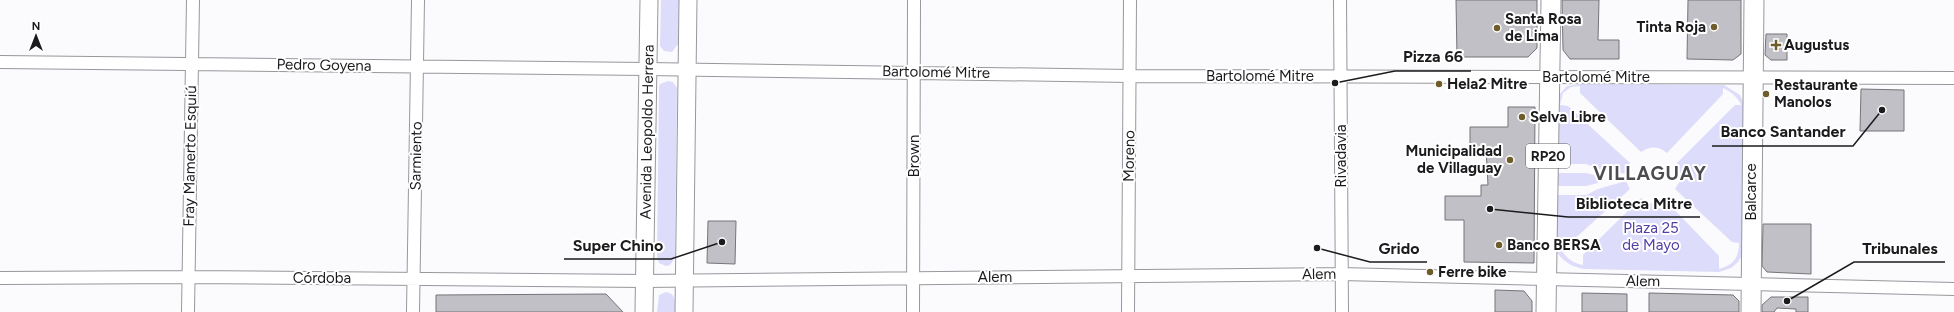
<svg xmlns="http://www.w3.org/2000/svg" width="1954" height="312" viewBox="0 0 1954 312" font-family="Figtree,sans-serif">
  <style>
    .green { fill: #dddcfa; fill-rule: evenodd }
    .building { fill: #c1c0c6; stroke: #747479 }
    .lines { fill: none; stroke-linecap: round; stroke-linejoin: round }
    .street-casing { stroke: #97979d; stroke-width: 14 }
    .secondary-casing { stroke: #97979d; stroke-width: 19 }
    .primary-casing { stroke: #97979d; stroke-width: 21 }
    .street { stroke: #fff; stroke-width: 12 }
    .secondary { stroke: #fff; stroke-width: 17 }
    .primary { stroke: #fff; stroke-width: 19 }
    .poi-dot { fill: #6e5c2a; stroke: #fff; stroke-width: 1.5 }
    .labels { text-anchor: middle; stroke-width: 4; stroke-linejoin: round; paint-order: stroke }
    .shield { fill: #fff; stroke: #5f5f61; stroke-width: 1 }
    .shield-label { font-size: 14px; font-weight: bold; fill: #1b1b1d }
    .poi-label { font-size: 15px; font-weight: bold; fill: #1b1b1d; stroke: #fff; text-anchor: start }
    .street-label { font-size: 15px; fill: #1b1b1d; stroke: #fff }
    .park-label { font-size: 15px; fill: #523da4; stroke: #fff }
    .district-label { font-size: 19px; font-weight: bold; letter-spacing: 1px; fill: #4c4b50; stroke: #fff }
    .leader { fill: none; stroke: #1b1b1d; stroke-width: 1.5 }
    .callout-dot { fill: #1b1b1d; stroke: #fff; stroke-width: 1.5 }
    .callout-label { font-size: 16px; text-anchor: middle; font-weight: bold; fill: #1b1b1d; stroke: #fff; stroke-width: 4; stroke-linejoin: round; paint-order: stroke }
  </style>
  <rect width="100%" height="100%" fill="#fbfbfe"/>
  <path class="green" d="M661,0h18l-1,44 -6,8 -8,-1 -4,-5z
    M668,81l5,1 4,6 -2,170 -5,7 -4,1 -7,-3 -2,-6 2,-170 1,-3z
    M1581,84l143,1 16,10 4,9 -1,150 -5,8 -7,6 -12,4 -135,-3c-13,-2 -23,-9 -29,-20l3,-153 9,-10zM1580,86v7l61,59c10,-6 17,-6 26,1l56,-59v-6c8,4 15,9 18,17h-6l-58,58c5,10 5,17 -2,26l57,53 7,1c0,14 -5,22 -20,26v-13l-55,-57c-9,6 -15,6 -23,-1l-58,57v10c-11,-1 -23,-12 -24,-23h12l59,-53 -4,-8 -28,8 -12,6h-28v-9h28l12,-3v-7l-12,-3h-28v-9h28l12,5 28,5 4,-11 -62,-57 -8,-1 3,-12 8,-6z
    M666,292c11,2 9,11 9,20h-18l2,-17z"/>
  <path class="building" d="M1456,0h81v48l-9,9h-71z
    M1562,0h37l-1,40h21v19h-49l-7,-9z
    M1688,0h53v54l-8,6 -46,-1z
    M1766,34h21v26h-16l-6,-5z
    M1861,89l43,1v41h-44z
    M1508,107h27l-1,156 -70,-1v-42h-19v-24h36v-11h7l-2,-37h-16v-21h38z
    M708,221h28l-1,43 -28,-1z
    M1763,224h48v50l-44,-2 -5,-6z
    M1495,290l29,1 8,10v11h-37z
    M1582,293l45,1v18h-45z
    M1649,293l84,2 6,6v11h-90z
    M606,294l17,18h-187v-17z
    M1771,297h37v15h-12v-3l-19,-1 -3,4h-12v-7z"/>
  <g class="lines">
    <g class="street-casing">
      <path id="street" d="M1340,0l2,312
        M0,62l647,7 483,7 824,2
        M0,278l188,-1 456,4 697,-7 613,15
        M188,312l5,-312
        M413,312l5,-312
        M913,312l1,-312
        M1128,312l2,-312"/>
    </g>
    <g class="secondary-casing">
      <path id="secondary" d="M644,312l5,-312
        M684,312l4,-312"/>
    </g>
    <g class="primary-casing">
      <path id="primary" d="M1546,312l5,-312
        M1751,312l3,-312"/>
    </g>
    <use href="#street" class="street"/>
    <use href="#secondary" class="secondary"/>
    <use href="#primary" class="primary"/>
  </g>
  <g class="poi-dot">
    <circle cx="1714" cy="27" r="4"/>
    <circle cx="1497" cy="28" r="4"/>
    <path d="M1774 39h4v4h4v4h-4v4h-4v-4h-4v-4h4z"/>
    <circle cx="1439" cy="84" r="4"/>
    <circle cx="1766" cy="94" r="4"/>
    <circle cx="1522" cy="117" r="4"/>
    <circle cx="1510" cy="160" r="4"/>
    <circle cx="1499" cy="245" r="4"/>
    <circle cx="1430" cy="272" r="4"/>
  </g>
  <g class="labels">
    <rect class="shield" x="1526" y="144" width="44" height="24" rx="3"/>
    <g class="shield-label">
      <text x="1548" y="161">RP20</text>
    </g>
    <g class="poi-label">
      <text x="1505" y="24">Santa Rosa<tspan x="1505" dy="17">de Lima</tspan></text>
      <text x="1706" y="32" text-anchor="end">Tinta Roja</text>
      <text x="1784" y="50">Augustus</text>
      <text x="1447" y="89">Hela2 Mitre</text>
      <text x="1774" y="90">Restaurante<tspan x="1774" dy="17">Manolos</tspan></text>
      <text x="1530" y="122">Selva Libre</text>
      <text x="1502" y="156" text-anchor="end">Municipalidad<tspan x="1502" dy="17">de Villaguay</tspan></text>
      <text x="1507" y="250">Banco BERSA</text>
      <text x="1438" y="277">Ferre bike</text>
    </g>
    <g class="street-label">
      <text transform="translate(324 65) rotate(1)" y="5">Pedro Goyena</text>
      <text transform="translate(936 72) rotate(1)" y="5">Bartolomé Mitre</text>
      <text x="1260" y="81">Bartolomé Mitre</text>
      <text x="1596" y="82">Bartolomé Mitre</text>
      <text transform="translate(647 132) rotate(-89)" y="5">Avenida Leopoldo Herrera</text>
      <text transform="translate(190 156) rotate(-89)" y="5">Fray Mamerto Esquiú</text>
      <text transform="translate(416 156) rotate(-89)" y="5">Sarmiento</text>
      <text transform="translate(914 156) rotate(-90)" y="5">Brown</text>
      <text transform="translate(1129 156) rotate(-89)" y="5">Moreno</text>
      <text transform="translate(1341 156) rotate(-90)" y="5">Rivadavia</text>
      <text transform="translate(1751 192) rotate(-90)" y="5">Balcarce</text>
      <text transform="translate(1319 274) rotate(-1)" y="5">Alem</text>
      <text x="995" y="282">Alem</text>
      <text x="322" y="283">Córdoba</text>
      <text transform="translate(1643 281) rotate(1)" y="5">Alem</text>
    </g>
    <g class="park-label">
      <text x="1651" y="233">Plaza 25<tspan x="1651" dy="17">de Mayo</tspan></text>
    </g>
    <g class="district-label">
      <text x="1650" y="180">VILLAGUAY</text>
    </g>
  </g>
  <path class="leader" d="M1335 83L1395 71H1471M1882 110L1853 146H1712M1490 209L1568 217H1700M722 242L671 259H564M1787 301L1854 262H1945M1317 248L1370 262H1427"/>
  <g class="callout-dot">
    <circle cx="1335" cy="83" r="4"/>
    <circle cx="1882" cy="110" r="4"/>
    <circle cx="1490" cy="209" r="4"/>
    <circle cx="722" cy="242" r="4"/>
    <circle cx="1787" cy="301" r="4"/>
    <circle cx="1317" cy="248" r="4"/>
  </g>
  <g class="callout-label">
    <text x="1433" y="62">Pizza 66</text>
    <text x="1783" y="137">Banco Santander</text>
    <text x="1634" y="209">Biblioteca Mitre</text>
    <text x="618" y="251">Super Chino</text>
    <text x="1900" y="254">Tribunales</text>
    <text x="1399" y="254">Grido</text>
  </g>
  <g transform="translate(36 36)" stroke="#ffffff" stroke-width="3" paint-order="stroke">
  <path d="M0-3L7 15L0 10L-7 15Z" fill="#1b1b1d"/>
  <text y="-6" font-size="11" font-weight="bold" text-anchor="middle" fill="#1b1b1d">N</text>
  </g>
</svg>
